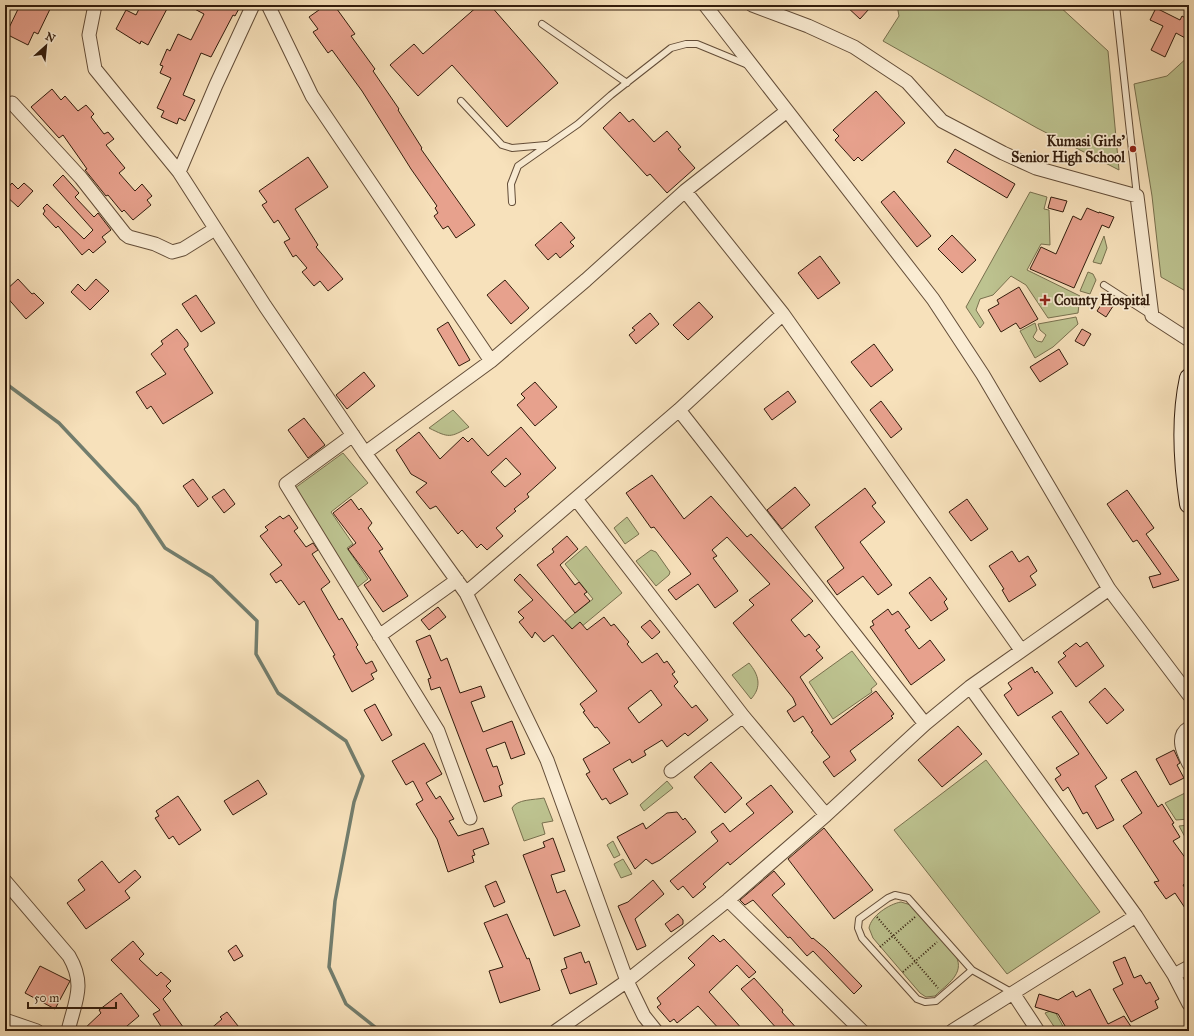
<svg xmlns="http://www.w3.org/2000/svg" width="1194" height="1036" viewBox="0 0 1194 1036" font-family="'IM FELL Great Primer',serif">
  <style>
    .green { fill: #bdc390; stroke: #78704e }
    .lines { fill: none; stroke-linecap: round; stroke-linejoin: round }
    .stream { stroke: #727d6d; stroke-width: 3.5 }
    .building { fill: #e7a18d; stroke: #321c0c; fill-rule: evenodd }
    .service-casing { stroke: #634d38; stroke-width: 8 }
    .minor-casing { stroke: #634d38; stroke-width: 15 }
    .secondary-casing { stroke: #321c0c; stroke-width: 20 }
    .path { stroke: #321c0c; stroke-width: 2; stroke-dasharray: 1 2; stroke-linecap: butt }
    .service { stroke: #faecd3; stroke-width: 6 }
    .minor { stroke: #faecd3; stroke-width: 13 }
    .secondary { stroke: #faecd3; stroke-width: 18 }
    .poi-dot { fill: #8f2418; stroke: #faecd3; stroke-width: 1.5 }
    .labels { text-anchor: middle; stroke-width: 3.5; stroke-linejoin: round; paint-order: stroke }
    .poi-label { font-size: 14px; font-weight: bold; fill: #321c0c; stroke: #faecd3; text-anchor: end }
  </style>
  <rect width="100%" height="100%" fill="#f7e1bb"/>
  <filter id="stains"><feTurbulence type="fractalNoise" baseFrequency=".005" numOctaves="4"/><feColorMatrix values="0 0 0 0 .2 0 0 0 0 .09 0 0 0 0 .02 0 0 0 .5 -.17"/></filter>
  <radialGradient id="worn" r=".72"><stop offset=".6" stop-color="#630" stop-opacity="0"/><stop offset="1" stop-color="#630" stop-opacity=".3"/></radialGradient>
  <path class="green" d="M897,5h161l50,46 11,119 -82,-42 -154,-87 16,-25z
    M1189,56v237l-28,-16 -9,-81 -18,-112 33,-8z
    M1030,192l17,5 -3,12 5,1 1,35 -9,-1 -14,26 53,26 -2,17 -30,5 -22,-33 -15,-9 -18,19 -13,4 -4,11 8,13 -4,5 -14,-21z
    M1104,236l3,12 -6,16 -8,-2z
    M1088,272l5,2 3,6 -6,14 -10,-3z
    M1076,317l2,7 -25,23 -18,11 -15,-27 15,-8 2,7 -4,7 4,4 5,1 4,-7 -6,-5 -2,-6z
    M453,410l16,17c-19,11 -20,11 -40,1z
    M343,453l25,30 -37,29 22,32 -6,4 21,31 -14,11 -59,-102z
    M627,517l12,17 -14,10 -11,-16z
    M586,546l36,47 -47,39 -10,-11 28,-22 -28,-35z
    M651,550l5,2 14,20 -1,3 -13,11 -20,-25z
    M852,651l25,33 -6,5 1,3 -39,27 -24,-37z
    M749,663c10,12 13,24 2,36l-19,-24z
    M986,760l114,152 -93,62 -113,-144z
    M667,781l6,7 -29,23 -4,-6z
    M1189,791v28l-13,1 -11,-17z
    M544,798l9,23 -11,2 3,11 -21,7 -12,-33c5,-9 22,-8 32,-10z
    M1189,825v10l-4,2 -6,-11z
    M613,841l7,14 -6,3 -7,-13z
    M623,859l9,15 -11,4 -7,-14z
    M901,902l10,3 45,51c9,18 -9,28 -21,40l-9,1 -6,-4 -47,-55 -4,-10c2,-12 20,-24 32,-26z
    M1052,1006l13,24 -8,1 -12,-18 5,-2z"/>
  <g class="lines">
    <path class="stream" d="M5,383l54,40 78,83 28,42 47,29 45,44 -1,33 22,39 68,48 17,35 -9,26 -19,99 -6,66 17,37 34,27"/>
  </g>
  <path class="building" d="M20,5h32l-14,29 -4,-2 -6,13 -22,-11z
    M141,5h28l-21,40 -7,-4 -1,3 -24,-15 10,-19 10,5z
    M187,5h54l-6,11 -2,-1 -22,42 -10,-4 -18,42 12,5 -10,21 -6,-3 -2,6 -16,-7 3,-6 -7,-3 14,-30 -11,-5 3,-7 -3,-1 7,-16 3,2 8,-17 13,6 13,-26z
    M326,5h8l21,29 -4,2 24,33 -2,2 26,38 -1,1 24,38 -1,1 54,76 -19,13 -8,-12 -5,3 -9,-13 4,-3 -3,-5 2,-2 -26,-37 -49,-78 -30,-41 -4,3 -15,-21 5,-3 -9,-12z
    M479,5h11l68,78 -51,44 -55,-62 -34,31 -28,-31 24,-21 9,10z
    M845,5h19l5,4 -9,10z
    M1156,8l24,12 2,-4 7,4v20l-13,-7 -11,24 -14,-7 12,-24 -13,-6z
    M52,89l9,11 4,-4 13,15 8,-6 8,9 -3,3 13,17 4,-2 6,7 -8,6 19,23 -6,5 16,18 7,-7 10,12 -5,4 4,5 -18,15 -9,-10 -2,2 -14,-17 -2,1 -8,-10 -13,-16 2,-1 -24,-34 -4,3 -28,-31z
    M876,91l29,32 -43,38 -4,-4 -4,4 -19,-21 4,-4 -6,-6z
    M620,112l9,10 4,-3 21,23 13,-11 14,16 -3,2 17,19 -28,25 -17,-19 -3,2 -44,-48z
    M955,149l60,35 -8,14 -60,-36z
    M308,157l20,30 -33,22 23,36 -2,2 27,32 -15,12 -8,-10 -6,5 -12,-14 5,-4 -11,-13 -3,2 -9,-15 6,-3 -12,-19 -4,3 -12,-18 5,-3 -8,-11z
    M63,175l16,18 -4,4 19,20 4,-4 13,17 -9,7 4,5 -13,11 -4,-4 -7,6 -24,-29 -2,2 -13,-14 2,-3 -2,-3 4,-4 37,35 9,-9 -40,-45z
    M12,183l6,6 6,-6 9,8 -15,16 -13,-12v-4z
    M894,191l37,45 -14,11 -36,-45z
    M1051,197l16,4 -4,11 -15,-4z
    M1087,208l12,5v-1l15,5 -5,11 -7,-3 -28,63 -44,-19 11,-22 15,7 17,-38 8,4z
    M561,222l14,16 -5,4 4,4 -14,12 -4,-5 -8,7 -13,-15z
    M952,235l24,25 -14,13 -24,-24z
    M820,256l20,27 -22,16 -20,-26z
    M18,279l14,15 2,-1 10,10 -18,16 -21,-24v-4z
    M96,279l13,12 -19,19 -19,-18 7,-8 7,7z
    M505,280l24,28 -18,16 -24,-29z
    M1019,287l19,32 -18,10 -4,-6 -15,9 -13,-22 11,-6 -2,-4z
    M196,295l19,28 -14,9 -19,-28z
    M1106,297l9,6 -9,14 -9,-6z
    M699,302l14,15 -25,23 -15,-15z
    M650,313l9,11 -23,20 -7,-9 6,-5 -3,-2z
    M448,322l22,38 -11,6 -22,-37z
    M177,329l11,14v3l-4,3 29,44 -50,31 -12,-18 -4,3 -11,-17 30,-18 -15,-20 12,-10 -2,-3z
    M1082,329l9,5 -7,12 -9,-5z
    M874,344l19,26 -22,17 -20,-25z
    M1059,349l9,15 -28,18 -10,-15z
    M364,372l11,14 -28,23 -11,-14z
    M535,382l22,25 -22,19 -18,-21 8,-7 -4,-4z
    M788,391l8,11 -24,18 -8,-11z
    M881,401l21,28 -11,9 -21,-28z
    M304,418l21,27 -17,13 -20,-28z
    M521,427l35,41 -29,26 2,3 -15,12 2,2 -20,17 7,8 -16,14 -6,-6 -4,4 -15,-18 -4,4 -22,-28 -6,3 -14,-17 11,-9 -16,-9 -15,-24 23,-18 21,27 23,-22 5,5 4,-4 16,18zM506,458l15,16 -16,13 -14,-15z
    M652,475l32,44 27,-23 36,41 4,-3 62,67 -22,19 14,17 4,-3 11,13 -4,3 7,8 -23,19 31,48 45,-34 18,23 -3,2 2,2 -43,33 6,9 -22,17 -11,-15 7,-5 -19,-25 2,-1 -10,-15 -9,6 -7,-11 9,-6 -3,-7 -60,-75 21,-18 -5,-5 21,-16 -43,-47 -15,13 5,6 -4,2 25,33 -23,17 -17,-24 -22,16 -8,-10 23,-16 -37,-47 -3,1 -25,-35z
    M193,479l15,20 -10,8 -15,-21z
    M795,487l15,18 -28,24 -15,-19z
    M865,488l11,15 -4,3 13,16 -25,20 32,43 -14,10 -15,-19 -26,19 -10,-14 17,-13 -29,-41z
    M224,489l11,15 -11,9 -12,-16z
    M1127,490l27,38 -8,6 33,46 -26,8 -4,-11 12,-3 -24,-34 -4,2 -26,-38z
    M351,499l8,11 2,-2 11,15 -4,5 15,21 -4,2 29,45 -25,16 -19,-27 7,-5 -23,-31 8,-6 -23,-30z
    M967,499l21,30 -17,12 -22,-29z
    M289,515l9,13 -4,3 12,16 7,-4 5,7 -6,4 18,28 -9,7 18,31 3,-2 16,27 -2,2 10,17 6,-3 5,10 -6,3 3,5 -22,13 -19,-36 2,-1 -31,-54 -5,4 -18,-25 -5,3 -6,-9 12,-9 -22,-29 8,-6 -3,-3 15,-11 3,3z
    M567,536l11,13 -18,16 15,20 4,-3 8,10 -3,2 6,7 -15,12 -38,-48 17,-13 -2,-3z
    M1012,551l7,11 9,-6 9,15 -7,5 6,9 -27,17 -7,-12 2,-1 -15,-23z
    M520,574l52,55 8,-7 7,8 17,-13 7,9 3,-2 15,18 -2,2 15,19 15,-10 7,10 3,-2 8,11 -3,2 6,8 -4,4 18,22 4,-3 12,15 -20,16 -3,-3 -18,14 -5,-7 -18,11 2,4 -14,8 -2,-4 -17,10 15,25 -18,10 -4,-6 -4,2 -16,-26 4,-2 -7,-13 27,-16 -13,-16 -2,1 -12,-16 2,-1 -5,-7 17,-13 -44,-56 -9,7 -9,-10 -3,6 -13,-16 5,-4 -6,-6 15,-12 -19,-20zM651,690l11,15 -23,18 -11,-15z
    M930,577l17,22 -3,3 4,7 -17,12 -22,-28z
    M438,607l8,10 -17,13 -8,-10z
    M888,609l4,6 6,-4 12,16 -5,3 14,19 11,-9 15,20 -34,25 -41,-58 4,-2 -2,-4z
    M650,620l10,12 -8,7 -11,-12z
    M430,635l11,26 6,-3 13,35 21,-7 4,11 -14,5 12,30 29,-11 13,33 -14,5 -6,-17 -19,7 7,18 4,-1 6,18 -4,2 3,10 -18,6 -44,-115 -9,3 -3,-11 3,-1 -15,-37z
    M1087,642l17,24 -28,21 -18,-25 8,-6 -3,-3 13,-10 4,4z
    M1032,667l3,6 2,-2 16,22 -35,23 -14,-21 8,-6 -4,-6z
    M1105,688l19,22 -17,14 -18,-22z
    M375,704l17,31 -10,6 -18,-31z
    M1061,711l46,67 -12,8 19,34 -17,9 -10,-17 -4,2 -15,-27 -5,4 -8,-12 6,-4 -5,-7 23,-14 -27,-37z
    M958,726l24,28 -40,33 -24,-27z
    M424,743l18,31 -16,9 10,16 4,-3 14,23 -5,2 9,15 25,-8 6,16 -16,6 2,5 -3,1 2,6 -26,10 -11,-33 -21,-35 7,-4 -10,-19 -7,4 -14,-24z
    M1174,750l6,13 -3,2 7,13 -14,7 -14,-26z
    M711,762l31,36 -17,15 -31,-36z
    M1136,771l22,36 4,-3 12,19 -2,1 8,13 -7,4 16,22v18l-6,4 6,9v20l-14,-21 -9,6 -12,-17 5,-1 -36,-55 19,-13 -21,-33z
    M258,780l9,14 -34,21 -9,-14z
    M771,785l22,27 -63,53 -2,-3 -25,22 3,3 -13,11 -10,-12 -5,4 -8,-9 48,-40 -7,-9 12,-9 7,9 24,-19 -8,-9z
    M178,796l23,34 -22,15 -6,-9 -4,3 -14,-21 4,-2 -3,-5z
    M677,812l6,8 2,-2 11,14 -36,28 -8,4 -6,-5 -11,10 -18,-32 26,-14 3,6 21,-16z
    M824,828l49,62 -39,29 -46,-60z
    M553,838l12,33 -14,4 6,18 8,-3 15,36 -26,10 -31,-81 22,-8 -2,-5z
    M102,861l17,22 16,-13 6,7 -16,14 5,7 -44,31 -19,-26 18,-13 -7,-10z
    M774,871l11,13 -13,11 40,44 1,-1 13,11 36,37 -8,8 -41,-43 -6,5 -17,-19 -2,1 -35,-38 -8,5 -5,-5z
    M653,880l11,14 -29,25 11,27 -9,4 -19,-44 10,-4z
    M496,881l9,21 -11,5 -9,-21z
    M507,914l20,45 2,-1 11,32 -40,13 -11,-32 14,-4 -19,-44z
    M678,914l5,6v4l-12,8 -6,-8z
    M713,935l7,7 4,-3 32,33 -7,6 -12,-13 -28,27 35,39h-23l-23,-25 -21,17 -3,-4 -4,3 -13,-15 4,-3 -4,-6 38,-33 -7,-7z
    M133,941l11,13 -5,5 18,17 4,-4 10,9 -5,5 5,5 -8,8 23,32h-22l-11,-17 7,-4 -49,-50z
    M236,945l7,11 -9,5 -6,-10z
    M581,952l4,11 4,-2 8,23 -27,10 -9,-24 6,-2 -3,-10z
    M1125,957l9,21 7,-3 5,9 4,-2 9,17 -4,2 3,7 -27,14 -18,-33 10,-5 -10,-22z
    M40,966l30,15 -15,28 -30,-16z
    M754,978l29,32 -1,2 17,19h-20l-38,-42z
    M1090,989l18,35 16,-8 10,15h-66l-10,-17 -23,-7 4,-13 19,6 15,-9 3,6z
    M121,993l18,23 -18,15h-39l19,-18 -2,-3z
    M227,1012l15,19h-34l14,-12 -2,-2z"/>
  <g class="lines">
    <g class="service-casing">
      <path id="service" d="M1116,5l21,191
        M542,24l85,59
        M461,101l41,44 10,3 34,-3
        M512,202l-1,-18 7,-18 60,-42 33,-29 60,-47 15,-4h11l51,21
        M1104,285l48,31
        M972,970l-36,31 -11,1 -8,-3 -55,-61 -4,-10 1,-9 29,-21 7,-3 13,3 64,72 41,23"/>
    </g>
    <g class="minor-casing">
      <path id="minor" d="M95,5l-6,30 6,34 84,103 86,134 100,147 101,140 81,167 80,221 17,35 12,15
        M268,5l44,91 179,265
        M705,5l228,294 50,76 126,214 80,106
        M752,5l56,21 46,21 53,35 35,39 61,32 33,15 101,28 15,120 37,24
        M12,103l69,75 44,56 4,3 26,7 17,8 11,-3 32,-20
        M179,172l37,-87 37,-80
        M685,191l98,123 238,336
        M679,410l246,314
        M353,435l-67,49 152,247 32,87
        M365,453l126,-92 95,-81 99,-89 102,-80
        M576,499l167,217 83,99
        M466,593l213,-183 104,-96
        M379,636l78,-56
        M970,687l166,229 38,59 15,29
        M1189,728c-14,8 -5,26 0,36
        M671,771l72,-55
        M5,881l64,75c17,29 6,45 -1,75
        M728,900l134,131
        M1174,975l15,-8
        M1013,993l25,38
        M5,1020l32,11
        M556,1031l71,-50 101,-81 98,-85 99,-91 45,-37 139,-98
        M952,1031l184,-115"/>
    </g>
    <g class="secondary-casing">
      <path id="secondary" d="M1189,378c-9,41 -6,86 0,126"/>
    </g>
    <path class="path" d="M877,917l61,71
      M880,947l35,-30
      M903,972l34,-30"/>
    <use href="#service" class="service"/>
    <use href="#minor" class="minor"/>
    <use href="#secondary" class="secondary"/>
  </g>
  <g class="poi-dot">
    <circle cx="1133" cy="149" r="4"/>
    <path d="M1043 294h4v4h4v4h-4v4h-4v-4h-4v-4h4z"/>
  </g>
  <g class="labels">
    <g class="poi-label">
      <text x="1125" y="146">Kumasi Girls'<tspan x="1125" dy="16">Senior High School</tspan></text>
      <text x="1054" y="305" text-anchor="start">County Hospital</text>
    </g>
  </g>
  <rect width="1194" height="1036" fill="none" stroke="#f7e1bb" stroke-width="20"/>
  <rect x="6" y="6" width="1182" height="1024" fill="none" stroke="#321c0c" stroke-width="2"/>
  <rect x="10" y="10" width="1174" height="1016" fill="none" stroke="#321c0c"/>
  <g transform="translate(46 46) rotate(27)" stroke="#faecd3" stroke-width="3" paint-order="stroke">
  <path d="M0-3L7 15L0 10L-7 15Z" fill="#321c0c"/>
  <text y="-6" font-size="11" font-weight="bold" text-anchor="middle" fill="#321c0c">N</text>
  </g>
  <path d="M28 1002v6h88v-6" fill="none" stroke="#321c0c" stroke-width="2"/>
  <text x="34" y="1002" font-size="12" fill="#321c0c" stroke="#faecd3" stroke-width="3" paint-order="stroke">50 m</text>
  <rect width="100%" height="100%" filter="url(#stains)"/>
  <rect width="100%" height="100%" fill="url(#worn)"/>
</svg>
